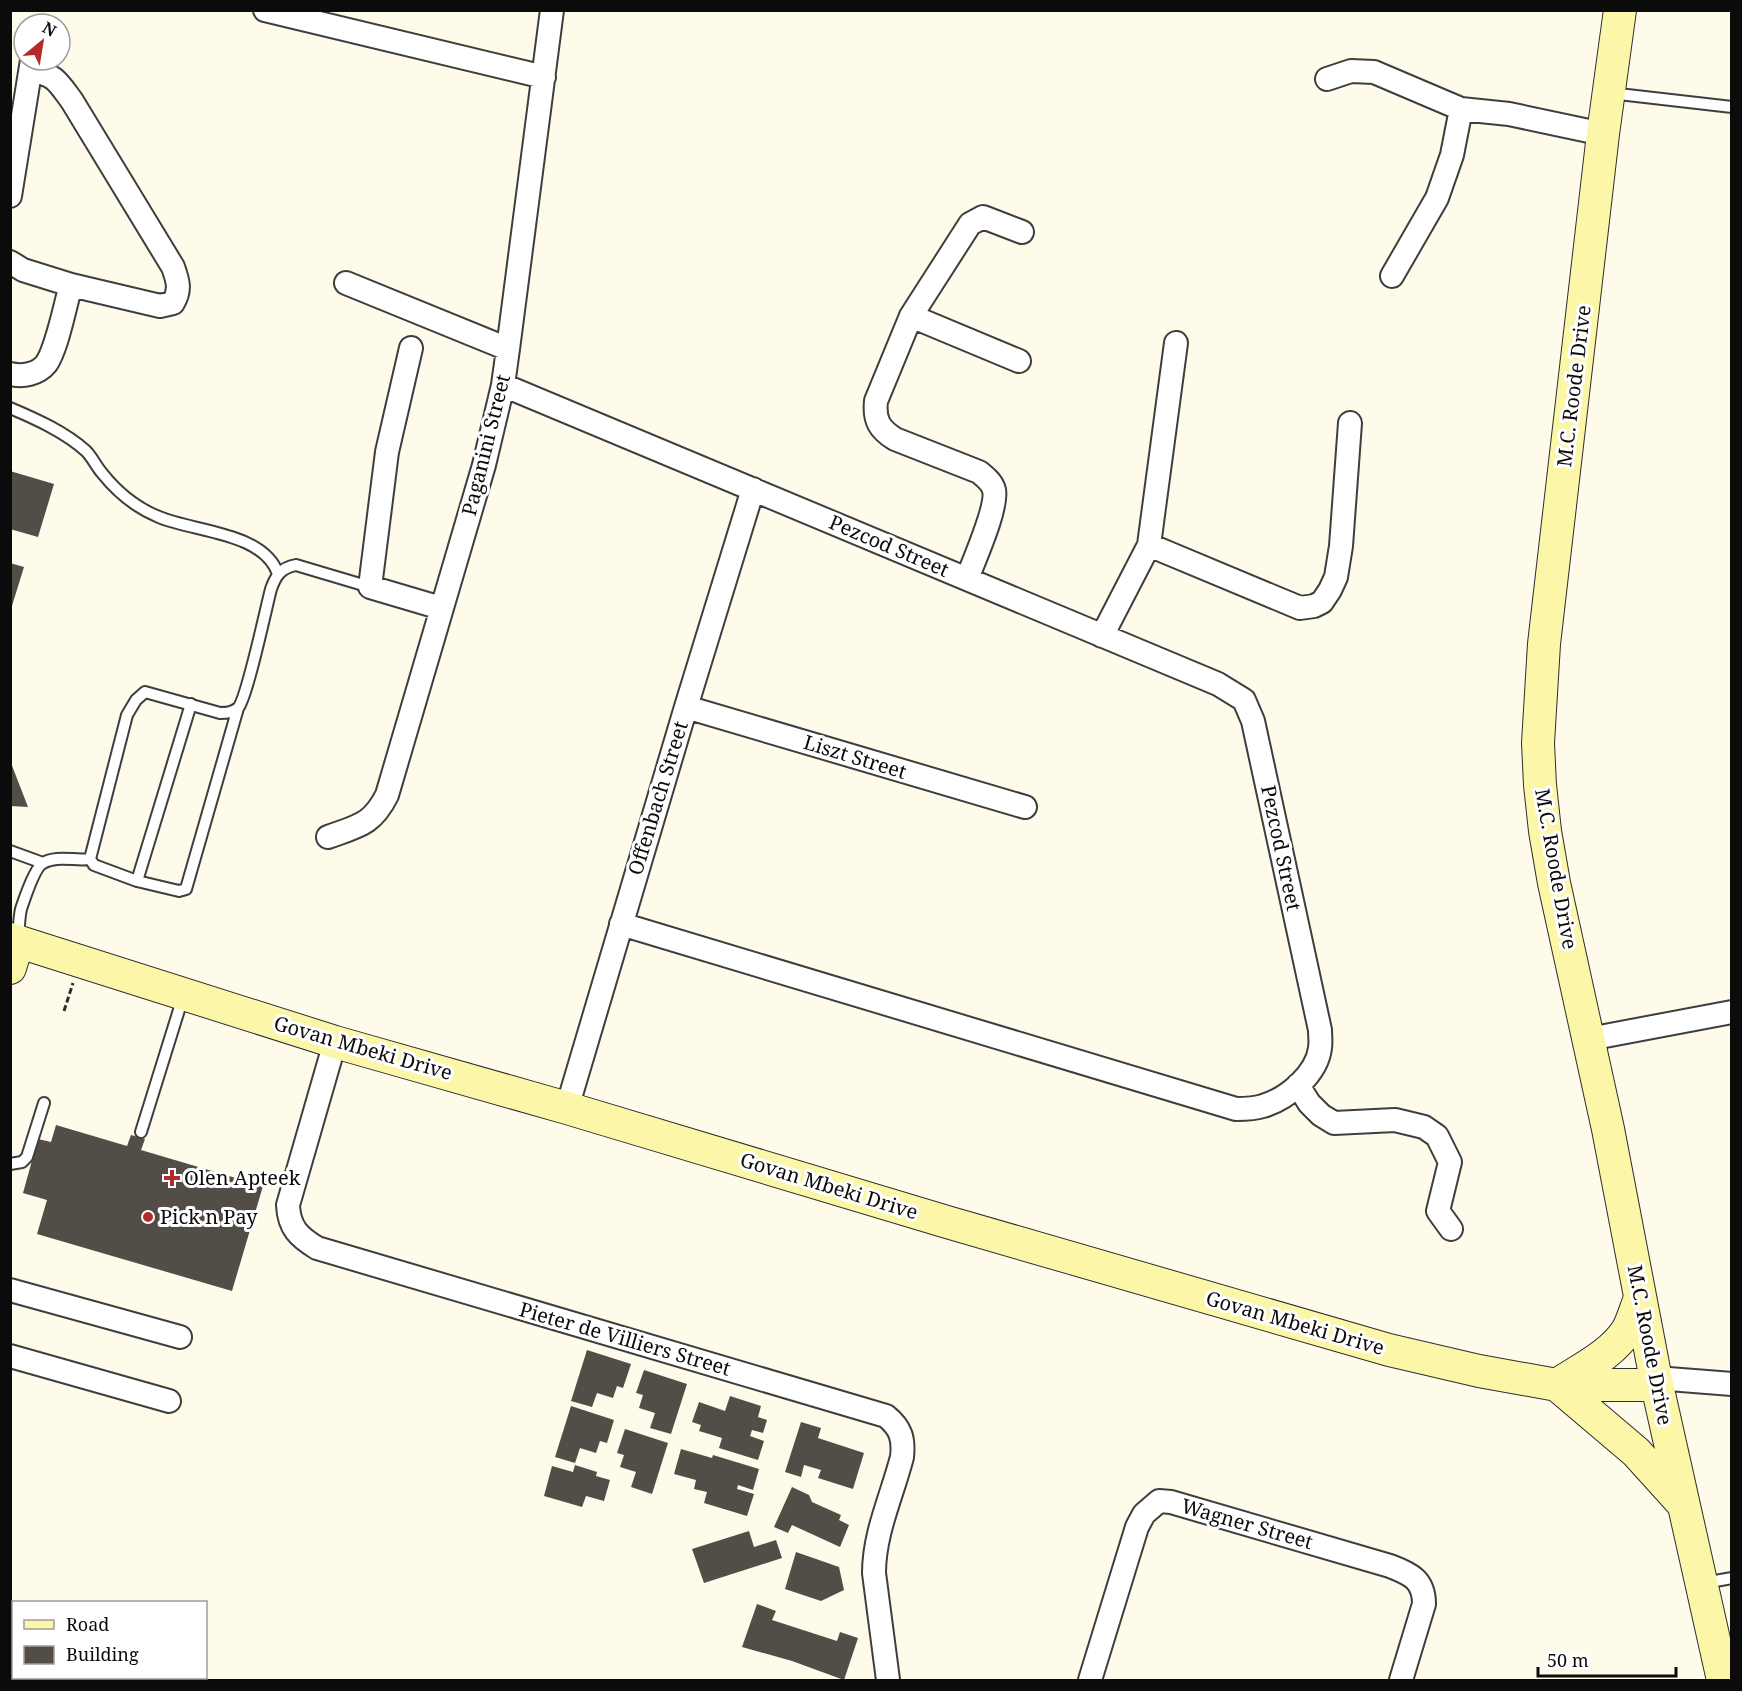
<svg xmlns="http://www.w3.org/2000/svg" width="1742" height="1691" viewBox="0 0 1742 1691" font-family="'Noto Serif',serif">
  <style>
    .green { fill: #cde6b6 }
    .building { fill: #534d48 }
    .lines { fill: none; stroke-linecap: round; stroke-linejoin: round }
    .lane-casing { stroke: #3e3e3e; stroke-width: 14 }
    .street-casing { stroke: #3e3e3e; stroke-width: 26 }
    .secondary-casing { stroke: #2d2d2d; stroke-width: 34 }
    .path { stroke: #2d2d2d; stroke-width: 3; stroke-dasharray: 6 3; stroke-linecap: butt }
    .lane { stroke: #fff; stroke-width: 10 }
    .street { stroke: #fff; stroke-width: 22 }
    .secondary { stroke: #fbf6a8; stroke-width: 32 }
    .poi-dot { fill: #b42a2b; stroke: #fff; stroke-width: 2 }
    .labels { text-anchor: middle; stroke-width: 6; stroke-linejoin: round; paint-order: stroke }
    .street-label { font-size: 20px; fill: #0b0b0b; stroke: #fff }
    .poi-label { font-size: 20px; fill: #0b0b0b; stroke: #fff; text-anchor: start }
  </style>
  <rect width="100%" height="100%" fill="#fefbea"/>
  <path class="green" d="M11,1627l2,1 1,50h124l-1,2h-126z"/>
  <path class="building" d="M10,471l44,13 -16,53 -28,-8z
    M10,563l14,4 -13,42h-1z
    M11,763l17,44 -18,-1z
    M56,1125l71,21 4,-11 14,4 -4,11 122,36 -31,105 -195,-57 10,-34 -24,-7 15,-54 13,3z
    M587,1350l44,14 -8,24 -6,-2 -4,12 -16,-5 -5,14 -21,-6z
    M644,1370l43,14 -16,50 -21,-6 5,-15 -16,-5 4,-13 -7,-2z
    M730,1396l31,10 -3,11 9,3 -4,13 -11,-3 -2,6 14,5 -6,19 -39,-12 3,-10 -23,-7 2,-6 -9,-3 7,-20 26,9z
    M571,1406l43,14 -7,23 -7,-2 -4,12 -16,-5 -5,15 -20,-6z
    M801,1422l20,6 -3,10 46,15 -11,36 -35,-11 3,-8 -17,-5 -3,12 -16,-5z
    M625,1429l43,14 -16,51 -21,-7 5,-15 -16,-5 4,-12 -7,-2z
    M681,1449l31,9 1,-3 46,14 -6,21 -15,-5 -1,4 17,5 -7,22 -43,-13 3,-11 -13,-3 2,-9 -22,-6z
    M575,1465l22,7 -1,4 14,4 -6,21 -18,-5 -4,11 -38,-11 8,-30 21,6z
    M792,1487l17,8 3,7 29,13 -2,5 10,5 -9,22 -48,-22 -4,8 -14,-6z
    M749,1531l5,16 22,-7 6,18 -78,25 -12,-34z
    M796,1552l43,15 5,23 -23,11 -36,-12z
    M757,1604l19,7 -4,9 65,21 3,-9 18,6 -14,42 -52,-19 -50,-14z"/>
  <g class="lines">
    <g class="lane-casing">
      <path id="lane" d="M1610,93l122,14
        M10,408c26,11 55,24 76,43 6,6 10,15 16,22 15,19 35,35 57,44 35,15 105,15 119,57
        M10,851l33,12
        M90,859l4,6 43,16 42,10 7,-2 52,-181
        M137,881l54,-177
        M18,937c1,-9 1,-19 3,-28 3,-9 14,-42 22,-46 13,-8 32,-2 47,-4l37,-144 9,-15 9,-8 75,21c6,0 12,0 18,-5 9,-10 28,-100 33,-119 5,-14 10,-21 25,-24l74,22
        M141,1132l42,-135
        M10,1164l12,-2 5,-5 17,-54
        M1704,1583l28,-5"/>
    </g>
    <g class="street-casing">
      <path id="street" d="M265,10l279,67
        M1327,79l24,-8 23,1 87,37 48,5 94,20
        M10,196l22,-136
        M10,262l13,8 48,15 89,21 13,-3c8,-13 5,-22 0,-36l-101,-166c-14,-19 -17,-27 -41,-30
        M1392,276l45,-78 15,-43 9,-46
        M346,283l162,66
        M911,316l108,45
        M411,348l-24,104 -17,135 71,21
        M10,374c13,3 28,0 36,-10 11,-15 19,-59 25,-79
        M503,385l715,299 26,16 9,21 67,309c0,6 1,12 0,18 -3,26 -33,51 -57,58 -9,3 -18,3 -27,3l-615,-185
        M1149,545l151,63 14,-2 8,-4 8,-12 6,-13 5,-31 9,-123
        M967,579c7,-19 31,-72 27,-89 -2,-8 -9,-13 -15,-18l-84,-33c-16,-10 -21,-19 -19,-38l35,-85 59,-92 13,-7 39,15
        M1102,636l47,-91 27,-202
        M686,707l339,100
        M328,837c30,-11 44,-12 59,-42l97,-330 19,-80 5,-36 44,-339
        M1589,1039l143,-27
        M335,1042l-47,163c1,23 11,32 29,43l569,168c15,12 18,23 16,41 -10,39 -28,76 -28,116l14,107
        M1298,1085l11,18 12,12 13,8 61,-3 29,7 13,9 13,26 -12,49 13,18
        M567,1108l119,-401 67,-218
        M10,1290l170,47
        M10,1356l159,45
        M1656,1378l76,6
        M1090,1680l47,-153 7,-13 15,-13 12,1 219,64c21,8 34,14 34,38l-23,76"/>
    </g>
    <g class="secondary-casing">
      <path id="secondary" d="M1620,10l-17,124 -59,510 -6,99 2,42 5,46 9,52 54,246 49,256 66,295
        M10,939l325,103 232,66 380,114 442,128 90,21 78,14h100
        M10,968l8,-27
        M1640,1298c-4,10 -7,21 -12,31 -15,25 -47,40 -71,56l79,67 47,52"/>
    </g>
    <path class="path" d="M64,1011l9,-28"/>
    <use href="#lane" class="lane"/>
    <use href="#street" class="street"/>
    <use href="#secondary" class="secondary"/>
  </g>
  <g class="poi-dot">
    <path d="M169 1169h6v6h6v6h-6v6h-6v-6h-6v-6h6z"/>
    <circle cx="148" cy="1217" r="6"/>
  </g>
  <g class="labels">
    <g class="street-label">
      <text transform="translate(1574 386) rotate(-83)" y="7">M.C. Roode Drive</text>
      <text transform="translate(486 445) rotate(-76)" y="7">Paganini Street</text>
      <text transform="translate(889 546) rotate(23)" y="7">Pezcod Street</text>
      <text transform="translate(855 757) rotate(17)" y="7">Liszt Street</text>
      <text transform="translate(658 798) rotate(-73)" y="7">Offenbach Street</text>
      <text transform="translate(1281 848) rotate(78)" y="7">Pezcod Street</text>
      <text transform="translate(1556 869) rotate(80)" y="7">M.C. Roode Drive</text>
      <text transform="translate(363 1048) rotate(16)" y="7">Govan Mbeki Drive</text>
      <text transform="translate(829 1186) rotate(17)" y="7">Govan Mbeki Drive</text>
      <text transform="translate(1295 1323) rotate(16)" y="7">Govan Mbeki Drive</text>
      <text transform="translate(625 1339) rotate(16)" y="7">Pieter de Villiers Street</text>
      <text transform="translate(1650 1345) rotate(79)" y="7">M.C. Roode Drive</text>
      <text transform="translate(1247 1524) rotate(16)" y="7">Wagner Street</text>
    </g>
    <g class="poi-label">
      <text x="184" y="1185">Olen Apteek</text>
      <text x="160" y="1224">Pick n Pay</text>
    </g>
  </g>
  <rect width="1742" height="1691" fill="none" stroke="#0b0b0b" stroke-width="24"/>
  <rect x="12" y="1601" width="195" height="78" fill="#ffffff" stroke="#9d9d9d" stroke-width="1.5"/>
  <rect x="24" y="1620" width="30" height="9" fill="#fbf6a8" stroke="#9d9d9d" stroke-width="1.5"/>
  <text x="66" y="1631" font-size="18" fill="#0b0b0b">Road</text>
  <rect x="24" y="1646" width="30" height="18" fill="#534d48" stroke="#9d9d9d" stroke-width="1.5"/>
  <text x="66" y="1661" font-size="18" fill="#0b0b0b">Building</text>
  <g transform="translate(42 42) rotate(30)"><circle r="28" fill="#ffffff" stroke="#9d9d9d" stroke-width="1.5"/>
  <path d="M0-4.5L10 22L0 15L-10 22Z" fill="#b42a2b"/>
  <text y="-9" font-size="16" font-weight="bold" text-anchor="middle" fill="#0b0b0b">N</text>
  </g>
  <path d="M1538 1667v9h138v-9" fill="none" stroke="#0b0b0b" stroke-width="3"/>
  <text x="1547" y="1667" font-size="18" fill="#0b0b0b" stroke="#ffffff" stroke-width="4.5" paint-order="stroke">50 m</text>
</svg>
